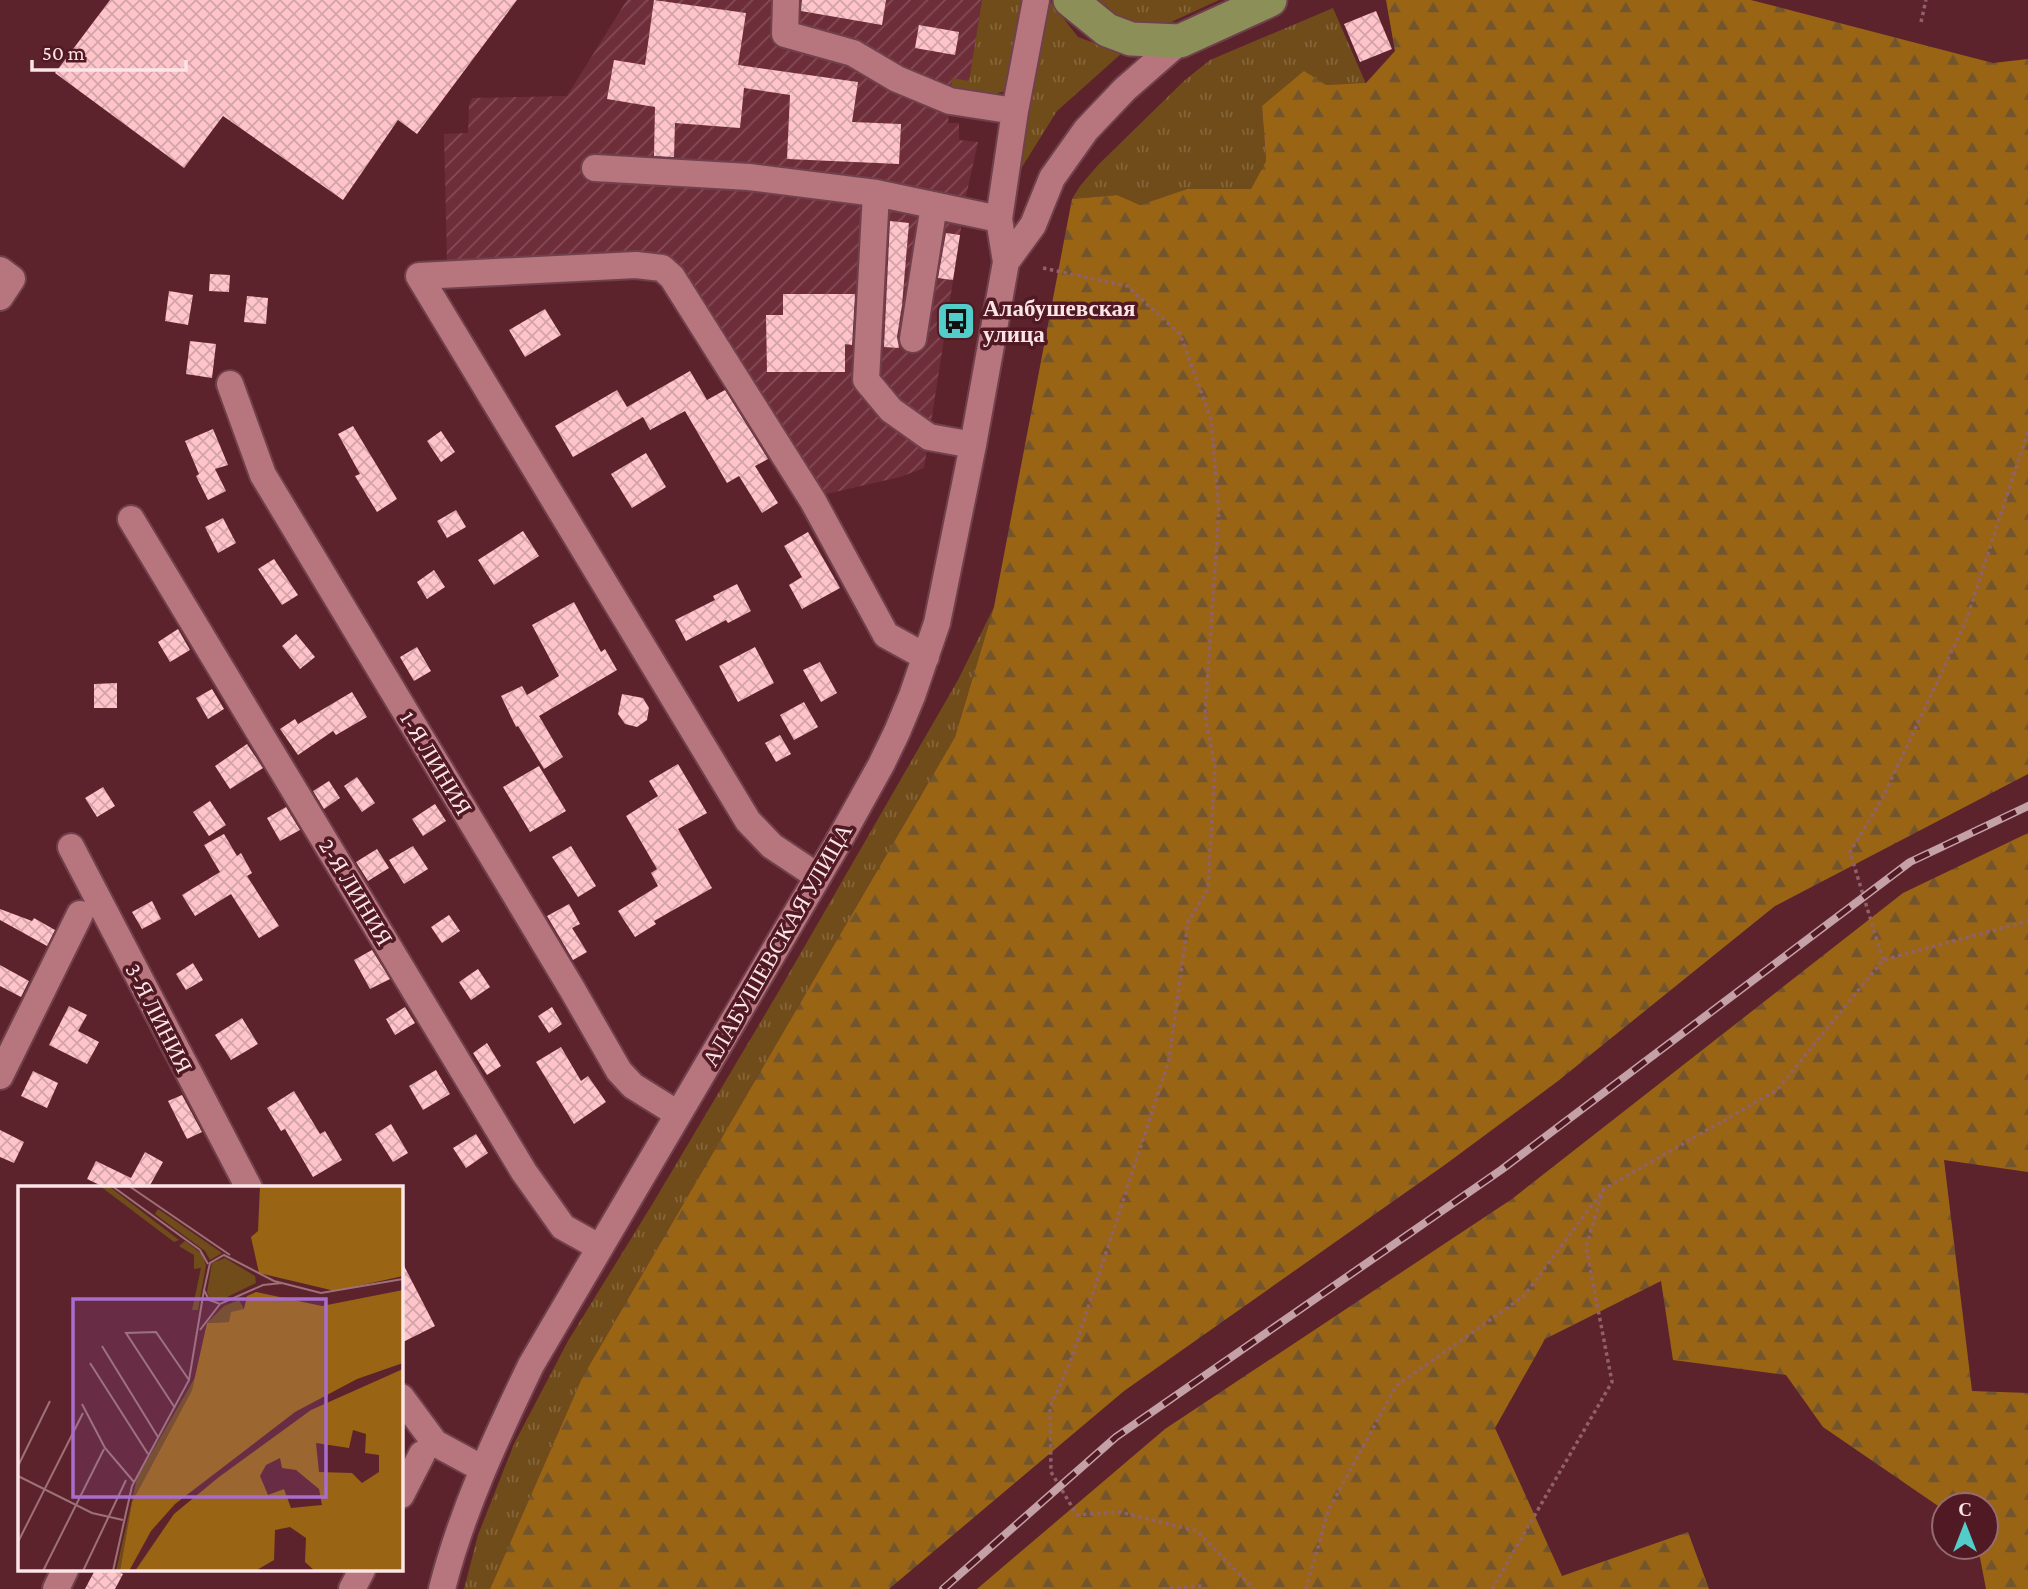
<svg xmlns="http://www.w3.org/2000/svg" width="2028" height="1589" viewBox="0 0 2028 1589" font-family="'Crimson Pro',serif">
  <style>
    .industrial { fill: url(#industrial-furrows) }
    .grass { fill: url(#grass-tufts) }
    .forest { fill: url(#forest-firs) }
    .building { fill: url(#building-cross-hatch) }
    .lines { fill: none; stroke-linecap: round; stroke-linejoin: round }
    .minor-casing { stroke: #70414c; stroke-width: 30 }
    .major-casing { stroke: #70414c; stroke-width: 37 }
    .path { stroke: #906168; stroke-width: 3.5; stroke-dasharray: 3.5 3.5; stroke-linecap: butt }
    .minor { stroke: #b7757d; stroke-width: 26 }
    .major { stroke: #8c9058; stroke-width: 33 }
    .rail-casing { stroke: #c4a1a6; stroke-width: 8 }
    .rail { stroke: #511923; stroke-width: 5; stroke-dasharray: 16; stroke-linecap: butt }
    .labels { text-anchor: middle; stroke-width: 7; stroke-linejoin: round; paint-order: stroke }
    .poi-label { font-size: 23px; font-weight: bold; fill: #fce5e7; stroke: #511923; text-anchor: start }
    .street-label { font-size: 23px; fill: #fce5e7; stroke: #511923 }
    .inset-road { fill: none; stroke: #9d7177; stroke-width: 2 }
    .view { fill: #a86dcd; fill-opacity: 0.15; stroke: #a86dcd; stroke-width: 3.5 }
    .inset-edge { fill: none; stroke: #fce5e7; stroke-width: 3.5 }
  </style>
  <defs>
    <pattern id="industrial-furrows" width="10" height="10" patternUnits="userSpaceOnUse" patternTransform="scale(1.75)"><rect width="10" height="10" fill="#6e2e39"/><path d="M-1 1l2-2M0 10L10 0M9 11l2-2" fill="none" stroke="#844c56"/></pattern>
    <pattern id="grass-tufts" width="24" height="20" patternUnits="userSpaceOnUse" patternTransform="scale(1.75)"><rect width="24" height="20" fill="#704c1a"/><path d="M3 7l-1-3M5 7V3M7 7l1-3M15 17l-1-3M17 17v-4M19 17l1-3" fill="none" stroke="#85663b"/></pattern>
    <pattern id="forest-firs" width="22" height="20" patternUnits="userSpaceOnUse" patternTransform="scale(1.75)"><rect width="22" height="20" fill="#996515"/><path d="M5 1l3.5 6h-7zM16 11l3.5 6h-7z" fill="#72552d"/></pattern>
    <pattern id="building-cross-hatch" width="8" height="8" patternUnits="userSpaceOnUse" patternTransform="scale(1.75)"><rect width="8" height="8" fill="#ffc4ca"/><path d="M0 0l8 8M0 8l8-8" fill="none" stroke="#d2a4a9"/></pattern>
  </defs>
  <rect width="100%" height="100%" fill="#5d232d"/>
  <path class="industrial" d="M627,0h355l-13,81 -17,-2 -4,44h11v17l19,2 -12,54 -42,272 -24,9 -74,17 -154,-234 -225,1 -3,-127 24,-1 1,-28 3,-7 95,-2z"/>
  <path class="grass" d="M982,0h43l-15,90 -20,5 -39,-5 1,-12 17,3z
    M1043,0h6l29,37 44,16 -65,58 -42,67z
    M1085,0h134l-63,29h-19z
    M1333,8l33,76 -40,1 -64,21 4,55 -15,28h-64l-47,16 -23,-10 -45,4 8,-13 18,-21 87,-85 25,-20z
    M994,607l-39,130 -373,641 -92,211h-26l14,-54 36,-91 54,-103 85,-138 123,-207 182,-316z"/>
  <path class="forest" d="M1386,0h365l242,63 35,-4v715l-253,132 -217,175 -112,83 -322,227 -235,198h-399l92,-211 373,-641 39,-130 78,-408 45,-4 23,10 47,-16h64l15,-28 -4,-55 42,-35 22,14 40,-2 29,-32z
    M2028,833v339l-84,-12 28,231 56,2v196h-42l-8,-42h8v-42h-42v5l-121,-83 -37,-52 -113,-15 -12,-79 -116,58 -50,89 67,148 126,-44 21,57h-732l188,-160 347,-230 391,-306z"/>
  <path class="building" d="M110,0h407l-100,134 -19,-14 -55,80 -120,-84 -39,52 -129,-95z
    M654,0l92,13 -8,52 120,17 -6,40 49,2 -2,40 -112,-5 3,-64 -46,-7 -4,40 -65,-5 -1,34 -20,-1 1,-49 -48,-8 7,-39 31,5z
    M802,0h84l-4,25 -81,-14z
    M1376,11l16,38 -32,13 -16,-38z
    M919,25l40,7 -4,23 -40,-7z
    M890,221l19,2 -7,82 -5,32 2,11 -15,-1z
    M946,233l14,2 -7,45 -15,-2z
    M210,274l20,1 -1,17 -20,-1z
    M169,291l24,4 -5,30 -23,-4z
    M783,294h72l-3,51 -7,-1v28h-78l-1,-57h17z
    M247,296l21,2 -2,26 -22,-2z
    M545,309l16,26 -36,22 -16,-27z
    M190,341l26,3 -4,34 -26,-4z
    M690,371l17,29 18,-10 43,69 -13,7 23,37 -16,10 -23,-37 -12,7 -42,-72 -35,19 -7,-13 -70,40 -18,-31 62,-36 10,17z
    M353,426l44,73 -20,13 -22,-36 5,-2 -22,-40z
    M213,429l15,36 -13,4 11,22 -18,9 -12,-24 3,-2 -14,-33z
    M441,431l14,21 -14,10 -14,-21z
    M646,453l20,34 -34,21 -21,-34z
    M456,510l10,17 -19,11 -10,-17z
    M223,518l13,25 -18,10 -13,-26z
    M523,531l16,25 -45,29 -16,-25z
    M808,532l32,56 -38,21 -13,-24 13,-8 -18,-31z
    M274,559l24,36 -16,10 -24,-36z
    M434,570l11,17 -18,12 -10,-17z
    M737,584l14,27 -23,12 -2,-3 -40,21 -11,-21 40,-20 -2,-4z
    M574,602l27,50 4,-3 12,21 -78,46 24,41 -19,12 -26,-43 -2,1 -15,-31 21,-10 5,9 32,-19 -27,-51z
    M178,629l12,21 -20,12 -12,-20z
    M296,634l19,23 -15,12 -18,-23z
    M417,647l14,24 -17,10 -14,-24z
    M755,647l19,36 -36,19 -19,-36z
    M820,662l17,31 -16,9 -18,-32z
    M117,683v25h-23v-24z
    M212,689l12,20 -16,10 -12,-21z
    M352,692l15,25 -31,18 -3,-4 -35,24 -18,-26 15,-10 3,5z
    M622,694l21,4 6,10 -2,12 -10,7 -12,-3 -7,-10z
    M804,702l14,25 -24,13 -14,-25z
    M780,735l11,19 -15,8 -11,-19z
    M247,744l16,24 -33,21 -15,-23z
    M678,764l29,49 -29,16 34,59 -58,33 2,3 -21,13 -17,-26 40,-25 -7,-13 6,-4 -31,-53 32,-20 -9,-15z
    M539,766l27,45 -36,21 -27,-45z
    M357,777l18,26 -13,9 -18,-26z
    M329,781l11,17 -16,11 -11,-18z
    M103,787l12,19 -18,11 -12,-19z
    M210,801l16,24 -17,11 -16,-24z
    M435,804l11,17 -23,15 -11,-17z
    M286,807l14,23 -20,11 -13,-23z
    M224,834l13,22 4,-3 11,20 -5,3 32,50 -20,12 -28,-44 -36,22 -13,-21 38,-23 -16,-27z
    M413,846l15,23 -24,15 -15,-24z
    M571,846l25,40 -18,11 -26,-40z
    M377,849l12,19 -21,13 -12,-19z
    M152,901l9,18 -19,10 -10,-17z
    M569,904l11,20 -8,4 15,24 -14,8 -26,-44z
    M0,909l32,12 2,-3 21,12 -8,16 -47,-26z
    M449,915l11,16 -18,12 -11,-16z
    M372,950l18,29 -20,10 -16,-29z
    M193,963l10,17 -17,10 -10,-16z
    M0,965l29,16 -8,16 -21,-11z
    M478,969l12,18 -19,13 -12,-18z
    M69,1006l18,9 -9,16 21,11 -12,22 -38,-19z
    M405,1007l10,16 -20,12 -9,-16z
    M552,1007l10,17 -13,9 -11,-17z
    M242,1018l16,26 -27,16 -16,-25z
    M487,1043l14,23 -14,9 -14,-22z
    M561,1047l20,34 7,-5 18,26 -32,22 -38,-62z
    M436,1070l14,24 -27,16 -14,-24z
    M33,1071l25,12 -11,25 -26,-12z
    M294,1091l26,43 5,-3 17,29 -29,17 -28,-48 -4,2 -14,-23z
    M182,1095l20,37 -15,7 -19,-38z
    M391,1124l17,29 -15,9 -18,-28z
    M0,1130l24,12 -10,21 -14,-6z
    M476,1134l12,19 -22,15 -13,-20z
    M145,1152l18,10 -14,25 3,1h-46l-19,-9 9,-18 35,17z
    M401,1260l34,66 -34,17z
    M95,1570h20l8,4 -8,15h-30z"/>
  <g class="lines">
    <g class="minor-casing">
      <path id="minor" d="M786,0l-1,34 68,19 44,26 53,22 65,10
        M595,168l154,9 127,16 123,26
        M876,193l-10,187 25,30 38,27 44,8
        M1006,262l27,-37 19,-47 34,-48 39,-41 55,-48
        M0,270l12,9 -12,18
        M913,339l21,-134
        M230,384l33,91 309,514 47,82 14,15 45,28
        M131,519l393,653 39,55 36,20
        M71,847l178,341
        M817,876l-45,-30 -24,-25 -329,-545 217,-11 26,3 10,9 141,224 73,134 40,22
        M0,1076l80,-162
        M401,1397l34,46 48,26
        M401,1495l21,-41
        M56,1589l9,-19
        M352,1589l10,-19
        M442,1589c20,-79 54,-151 89,-224l305,-519 45,-81 16,-33 15,-36 25,-73 36,-178 33,-183 -7,-43 16,-108 21,-111"/>
    </g>
    <g class="major-casing">
      <path id="major" d="M1070,0l37,30 24,9 49,2 90,-41"/>
    </g>
    <path class="path" d="M1921,22l5,-22
      M1043,268l84,18 53,48 31,85 8,92 -14,204 10,52 -7,122 -20,33 -19,138 -99,303 -20,44 1,65 26,43 43,-3 77,19 57,58
      M1883,960l-33,-108 32,-53 84,-178 62,-190
      M1163,1589l37,-3 5,3
      M1306,1589l23,-80 67,-123 128,-90 80,-107 173,-99 106,-130 145,-39
      M1492,1589l120,-207 -26,-135 17,-56"/>
    <use href="#minor" class="minor"/>
    <use href="#major" class="major"/>
    <g class="rail-casing">
      <path id="rail" d="M943,1589l173,-152 385,-267 409,-308 118,-56"/>
    </g>
    <use href="#rail" class="rail"/>
  </g>
  <defs>
    <g id="bus-square" transform="scale(2.0125)"><rect x="-9" y="-9" width="18" height="18" rx="4" fill="#53cdc9" stroke="#511923"/><path d="M-5-6H5V4H4V6H2V4H-2V6H-4V4H-5ZM-3.5-4V0h7V-4ZM-3.5 1.2v1.5H-2V1.2ZM2 1.2v1.5H3.5V1.2Z" fill="#111"/></g>
  </defs>
  <g fill-rule="evenodd">
    <use href="#bus-square" x="956" y="321"/>
  </g>
  <g class="labels">
    <g class="poi-label">
      <text x="983" y="316">Алабушевская<tspan x="983" dy="26">улица</tspan></text>
    </g>
    <g class="street-label">
      <text transform="translate(436 763) rotate(59)" y="8">1-Я ЛИНИЯ</text>
      <text transform="translate(356 892) rotate(59)" y="8">2-Я ЛИНИЯ</text>
      <text transform="translate(777 945) rotate(-60)" y="8">АЛАБУШЕВСКАЯ УЛИЦА</text>
      <text transform="translate(159 1018) rotate(63)" y="8">3-Я ЛИНИЯ</text>
    </g>
  </g>
  <g transform="translate(18 1186)">
    <rect width="385" height="385" fill="#5d232d"/>
    <path d="M82,0l10,1 69,53 -5,2zM140,23l64,44 -12,7 -5,-9 -50,-37zM167,55l17,13 4,11 -8,45h-6l9,-42 -7,1v-14l-15,-9zM207,72l30,18 1,7 -39,19 -6,-1 -4,-9 5,-29zM221,114l5,9 -15,13 -22,1 17,-17zM179,188l-5,16 -60,112 -12,69h-4l21,-93z" fill="#704c1a"/>
    <path d="M242,0h143v90l-68,15 -76,-18 -8,-36 7,-6zM385,104v73l-46,16 -62,33 -120,92 -24,27 -22,40h-9l12,-69 60,-112 15,-67 22,-1 2,-10 13,-3 3,-13 9,-4 66,14zM385,183v202h-88l-10,-9 1,-24 -16,-11 -15,3 -1,30 -19,11h-120l39,-57 45,-37 92,-67zM335,244l13,4 -1,19 14,2v17l-17,11 -10,-10 -33,-1 -3,-29 33,5zM262,272l2,10 14,2 23,19 3,16 -31,3 -7,-19 -16,6 -8,-19 6,-11z" fill="#996515" fill-rule="evenodd"/>
    <path class="inset-road" d="M94,0l88,64 8,14M111,0l101,69M264,97l-19,2 -43,19 -11,-4 -5,-10 6,-27 14,-8 50,26 47,12 82,-14M182,144l20,-26M84,160l56,91M72,177l58,91M64,218l23,44 29,34M157,222l-49,-75 30,-1 33,48M0,280l32,-65M0,290l74,37 31,7M0,356l65,-129M25,385l61,-122M65,385l43,-91M95,385l19,-85 57,-106 15,-90"/>
    <path class="view" d="M55,113h253v198h-253z"/>
    <rect width="385" height="385" class="inset-edge"/>
  </g>
  <g transform="translate(1965 1526)"><circle r="33" fill="#511923" stroke="#956b71" stroke-width="2"/>
  <path d="M0-5L12 26L0 18L-12 26Z" fill="#53cdc9"/>
  <text y="-10" font-size="19" font-weight="bold" text-anchor="middle" fill="#fce5e7">С</text>
  </g>
  <path d="M32 60v10h154v-10" fill="none" stroke="#fce5e7" stroke-width="3.5"/>
  <text x="42" y="60" font-size="21" fill="#fce5e7" stroke="#511923" stroke-width="5" paint-order="stroke">50 m</text>
</svg>
